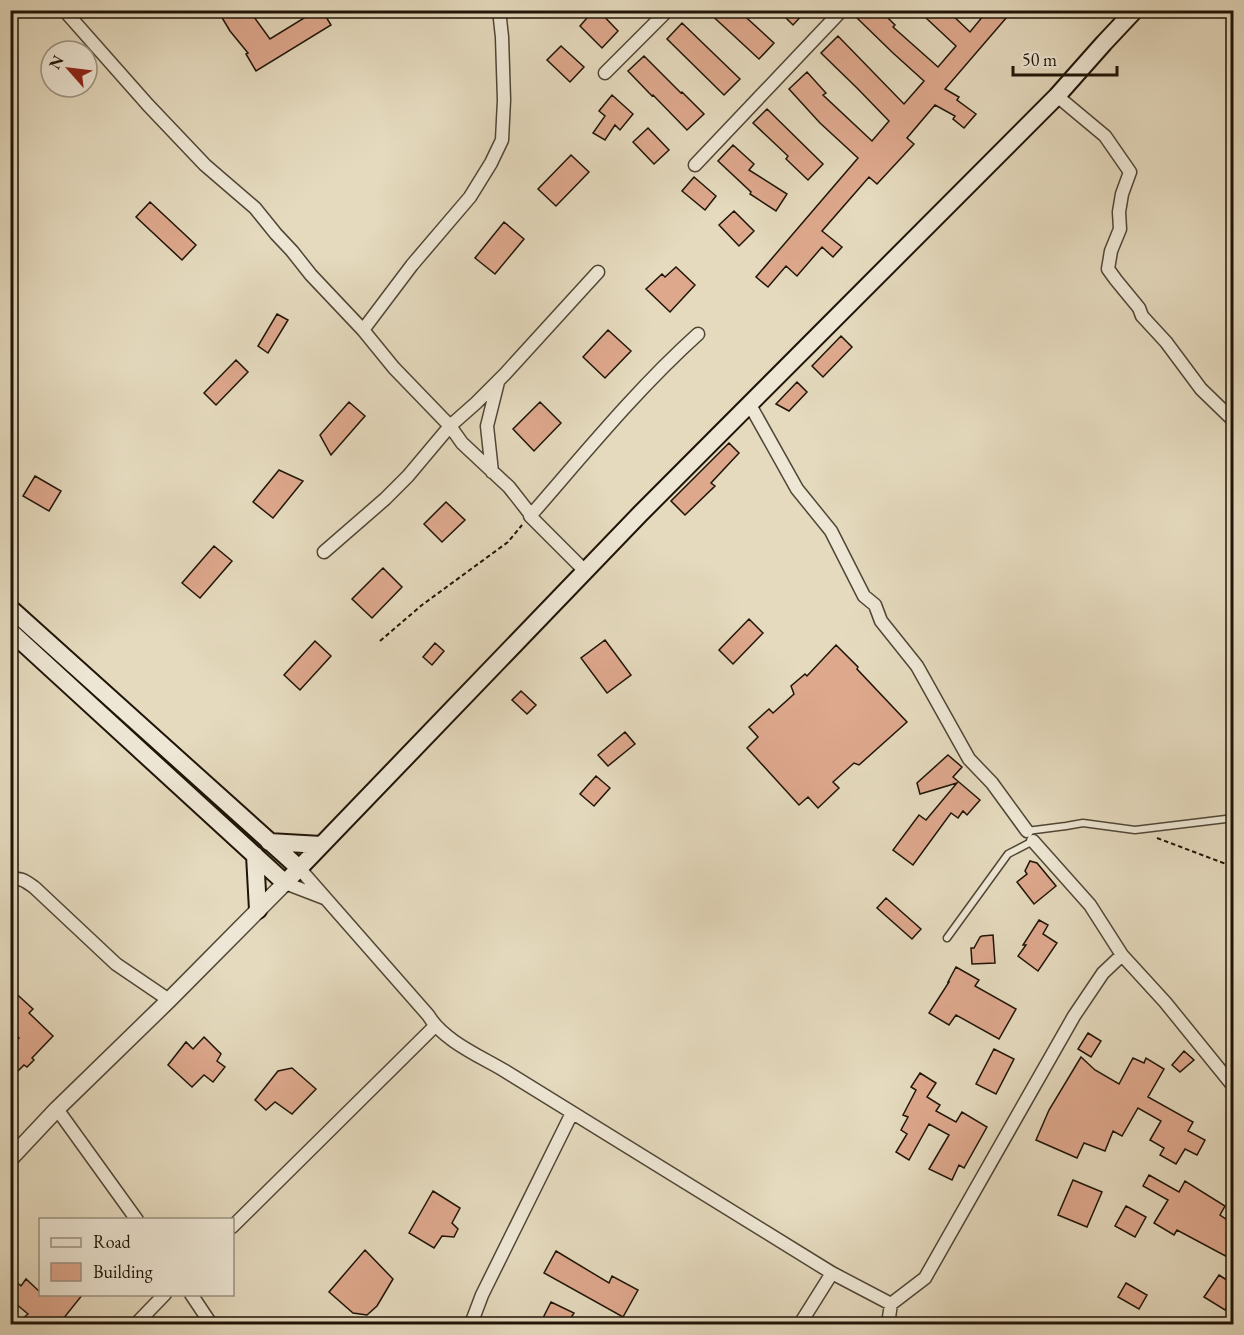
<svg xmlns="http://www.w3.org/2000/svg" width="1244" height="1335" viewBox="0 0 1244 1335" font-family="'EB Garamond',serif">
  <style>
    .building { fill: #dea88d; stroke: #1f1407; stroke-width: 1.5 }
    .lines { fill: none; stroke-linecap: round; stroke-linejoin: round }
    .service-casing { stroke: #504635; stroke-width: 9 }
    .minor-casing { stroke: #504635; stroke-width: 15 }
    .tertiary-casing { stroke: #504635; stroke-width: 18 }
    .secondary-casing { stroke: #1f1407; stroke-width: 20 }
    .path { stroke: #1f1407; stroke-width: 2; stroke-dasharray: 4.5 3; stroke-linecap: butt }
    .service { stroke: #eee7d5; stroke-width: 6 }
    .minor { stroke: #eee7d5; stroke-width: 12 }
    .tertiary { stroke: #eee7d5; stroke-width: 15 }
    .secondary { stroke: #eee7d5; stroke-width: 16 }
  </style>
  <rect width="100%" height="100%" fill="#e5dabe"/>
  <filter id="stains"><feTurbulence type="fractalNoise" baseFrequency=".00333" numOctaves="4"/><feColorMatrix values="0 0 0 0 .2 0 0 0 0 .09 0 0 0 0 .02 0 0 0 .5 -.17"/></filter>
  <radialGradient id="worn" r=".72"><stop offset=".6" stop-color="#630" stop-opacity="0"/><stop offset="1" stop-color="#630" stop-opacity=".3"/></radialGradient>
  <path class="building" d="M231,10h18l21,29 47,-29h5l9,15 -75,46 -10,-17 2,-1 -18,-22 -9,-15z
    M594,10h4l20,21 -16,17 -22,-22z
    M706,10h32l36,33 -15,16z
    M778,10h29l-14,15z
    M864,10h16l15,15 -2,2 45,40 18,-21 -30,-28 7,-8h14l23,22 18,-22h25l-68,79 14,8 -2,3 19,14 -12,14 -11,-9 2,-3 -20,-11 -28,33 7,6 -11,12 -26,28 -8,-7 -47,54 20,16 -9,10 -11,-10 -25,29 -11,-10 -18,21 -12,-10 102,-119 -38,-35 -31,-34 18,-17 19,21 -3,2 49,46 17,-20 -32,-33 -36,-35 17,-17 66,68 20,-23 -31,-28 -36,-35z
    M682,23l58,56 -16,16 -57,-56z
    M561,46l23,21 -14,15 -23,-22z
    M644,56l37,37 1,-1 22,22 -17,16 -34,-35 -1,1 -24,-25z
    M612,95l21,19 -13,16 -5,-5 -10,15 -12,-7 12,-17 -6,-5z
    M767,109l56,55 -15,16 -22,-21 2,-3 -35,-33z
    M648,128l21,22 -15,14 -21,-22z
    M733,145l21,19 -5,6 38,24 -11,17 -26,-17 1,-2 -33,-31z
    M571,155l18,17 -33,34 -18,-17z
    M694,177l22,19 -11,14 -23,-19z
    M150,202l46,43 -14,15 -46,-43z
    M734,211l20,20 -15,15 -20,-21z
    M504,222l20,17 -29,35 -20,-16z
    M676,267l19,18 -25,27 -24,-23 16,-15 3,3z
    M277,314l11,6 -20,33 -10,-7z
    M608,330l23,21 -26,27 -22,-21z
    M841,336l11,11 -29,30 -11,-11z
    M236,360l12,12 -32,33 -12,-12z
    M797,382l10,10 -18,19 -13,-7z
    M349,402l16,14 -34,39 -11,-20z
    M540,402l21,21 -27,28 -21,-22z
    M729,443l10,10 -28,30 4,3 -30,29 -14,-14z
    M279,470l24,11 -30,37 -20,-16z
    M35,476l26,15 -12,20 -26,-15z
    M446,502l19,18 -23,22 -18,-18z
    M214,546l18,15 -32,37 -18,-15z
    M383,568l19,19 -30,31 -20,-19z
    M749,619l14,14 -30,31 -14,-14z
    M605,640l26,35 -24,18 -26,-35z
    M315,641l16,15 -31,34 -16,-15z
    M435,643l9,8 -12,14 -9,-8z
    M836,645l22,22 -1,2 50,53 -48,43 -5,-2 -21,19 6,6 -21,20 -10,-11 -9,8 -52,-57 11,-11 -9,-10 20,-18 4,4 21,-19 -3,-8 14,-12 2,2z
    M521,691l15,14 -9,9 -15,-14z
    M625,732l10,12 -27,22 -10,-11z
    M948,755l14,12 -9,10 27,23 -13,15 -4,-4 -5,7 -7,-5 -38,52 -20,-15 26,-35 7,5 31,-37 -37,11 -3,-11z
    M596,776l14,12 -16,18 -14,-12z
    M1030,861l7,2 19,23 -22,18 -17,-22 10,-8 -2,-3z
    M886,898l35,31 -9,10 -35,-31z
    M1039,920l9,5 -5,9 14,9 -19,28 -20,-15 8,-11h-3z
    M993,935l2,28 -23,1 -1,-16h3l6,-11 2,-1z
    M956,967l23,13 -4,6 41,23 -17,30 -43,-24 -7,10 -20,-12 20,-31h-1z
    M10,988l23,21 -4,4 24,23 -21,22 2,2 -7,7 -3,-2 -14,14v-32l9,-9 -9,-8z
    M1088,1033l13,8 -10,16 -13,-8z
    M204,1037l17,17 -4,7 8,6 -12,15 -9,-7 -12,12 -24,-22 18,-23 7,7z
    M994,1049l20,10 -18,35 -20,-10z
    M1184,1051l10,9 -14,12 -8,-7z
    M1081,1057l14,13 24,14 14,-26 11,5 2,-5 18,11 -16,28 45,25 -5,9 17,9 -8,15 -12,-6 -9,15 -16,-9 4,-7 -14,-8 11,-19 -23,-13 -16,28 -9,-5 -8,20 -21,-8 -7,15 -41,-18 13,-30z
    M292,1068l24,21 -24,25 -17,-12 -9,8 -11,-10 23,-29z
    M920,1073l16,10 -9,14 13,8 -4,6 20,11 6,-10 25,15 -23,41 -5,-3 -7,15 -23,-11 20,-34 -20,-11 -20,36 -13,-8 11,-18 -6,-4 7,-13 -5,-2 13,-25 -5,-3z
    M1149,1175l30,17 6,-11 40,25 -5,9 13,9v36l-56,-30 -3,5 -20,-12 14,-23 -25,-14z
    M1073,1180l29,12 -15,35 -29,-12z
    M433,1191l27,17 -8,15 6,6 -4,8 -12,-1 -8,12 -25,-15z
    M1126,1206l20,11 -11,20 -20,-11z
    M365,1250l28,29 -16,27 -10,9 -14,-2 -24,-21z
    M556,1251l53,32 3,-7 26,14 -15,27 -79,-44z
    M1219,1275l14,9v12l-8,14 -21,-13z
    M10,1276l11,10 5,-7 14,13v2h43l-24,30h-31l-6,-5 6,-5 -18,-15z
    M1126,1283l21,12 -8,14 -21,-12z
    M551,1302l23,11 -7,11h-27z"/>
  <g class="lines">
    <g class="service-casing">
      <path id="service" d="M1028,832l-1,-1 39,-5 17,-3 52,7 99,-12
        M947,938l61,-84 25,-13"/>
    </g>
    <g class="minor-casing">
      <path id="minor" d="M64,10l84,95 57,60 50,43 21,26 16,17 19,24 52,55 31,38 56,58 12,17 47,44 22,28 -1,1 55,55
        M605,73l63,-63
        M1057,96l48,40 25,36 -8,22 -3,18 1,17 -9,22 -3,18 8,11 23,28 3,8 24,26 35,47 33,32
        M695,165l147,-155
        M363,330l49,-65 58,-68 21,-34 11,-23 2,-40 -2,-63 -3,-27
        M750,405l47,84 34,42 33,65 11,9 6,16 36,45 52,93 23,24 35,48
        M492,472l-5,-46 11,-44
        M531,515c54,-62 106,-126 167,-181
        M324,552l61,-53 23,-23 42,-50 26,-23 29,-29 93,-102
        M1033,841l57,64 32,50
        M299,868l129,147c16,26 50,40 77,56l327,202 59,31 34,-26 149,-262 29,-43 19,-18 43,47 69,85
        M10,883c9,-9 18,0 25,5l81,76 53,36
        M285,883l39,15
        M57,1109l80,111
        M232,1227l203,-201
        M191,1294l20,30
        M136,1324l29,-30
        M471,1324l11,-29 90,-182
        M800,1324l32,-51
        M888,1324l3,-20"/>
    </g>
    <g class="tertiary-casing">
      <path id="tertiary" d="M10,1159l47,-50 112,-109 116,-117"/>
    </g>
    <g class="secondary-casing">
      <path id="secondary" d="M10,608l289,260
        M10,631l275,252 355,-369 417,-418 47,-53 31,-33
        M269,842l52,3
        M255,855l3,55"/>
    </g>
    <path class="path" d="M380,641l42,-36 86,-63 14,-17
      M1157,838l77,29
      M10,857l6,4 2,5"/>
    <use href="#service" class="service"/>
    <use href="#minor" class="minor"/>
    <use href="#tertiary" class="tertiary"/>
    <use href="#secondary" class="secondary"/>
  </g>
  <rect width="1244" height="1335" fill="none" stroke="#e5dabe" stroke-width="36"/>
  <rect x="12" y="12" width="1220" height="1311" fill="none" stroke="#1f1407" stroke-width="3"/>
  <rect x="18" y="18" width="1208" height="1299" fill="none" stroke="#1f1407" stroke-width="1.5"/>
  <rect x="39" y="1218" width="195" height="78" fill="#eee7d5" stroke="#9b9383" stroke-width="1.5"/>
  <rect x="51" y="1238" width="30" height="9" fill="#eee7d5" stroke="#9b9383" stroke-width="1.5"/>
  <text x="93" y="1248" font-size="18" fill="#1f1407">Road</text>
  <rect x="51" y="1263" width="30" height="18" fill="#dea88d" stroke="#9b9383" stroke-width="1.5"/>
  <text x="93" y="1278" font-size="18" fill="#1f1407">Building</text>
  <g transform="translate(69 69) rotate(298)"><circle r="28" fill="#eee7d5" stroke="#9b9383" stroke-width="1.5"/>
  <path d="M0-4.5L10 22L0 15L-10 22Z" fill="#8f2418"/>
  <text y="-9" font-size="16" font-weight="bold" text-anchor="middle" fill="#1f1407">N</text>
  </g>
  <path d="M1013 66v9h104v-9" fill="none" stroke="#1f1407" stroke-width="3"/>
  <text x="1022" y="66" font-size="18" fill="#1f1407" stroke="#eee7d5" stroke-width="4.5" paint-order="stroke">50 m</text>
  <rect width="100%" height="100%" filter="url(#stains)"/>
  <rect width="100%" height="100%" fill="url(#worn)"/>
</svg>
